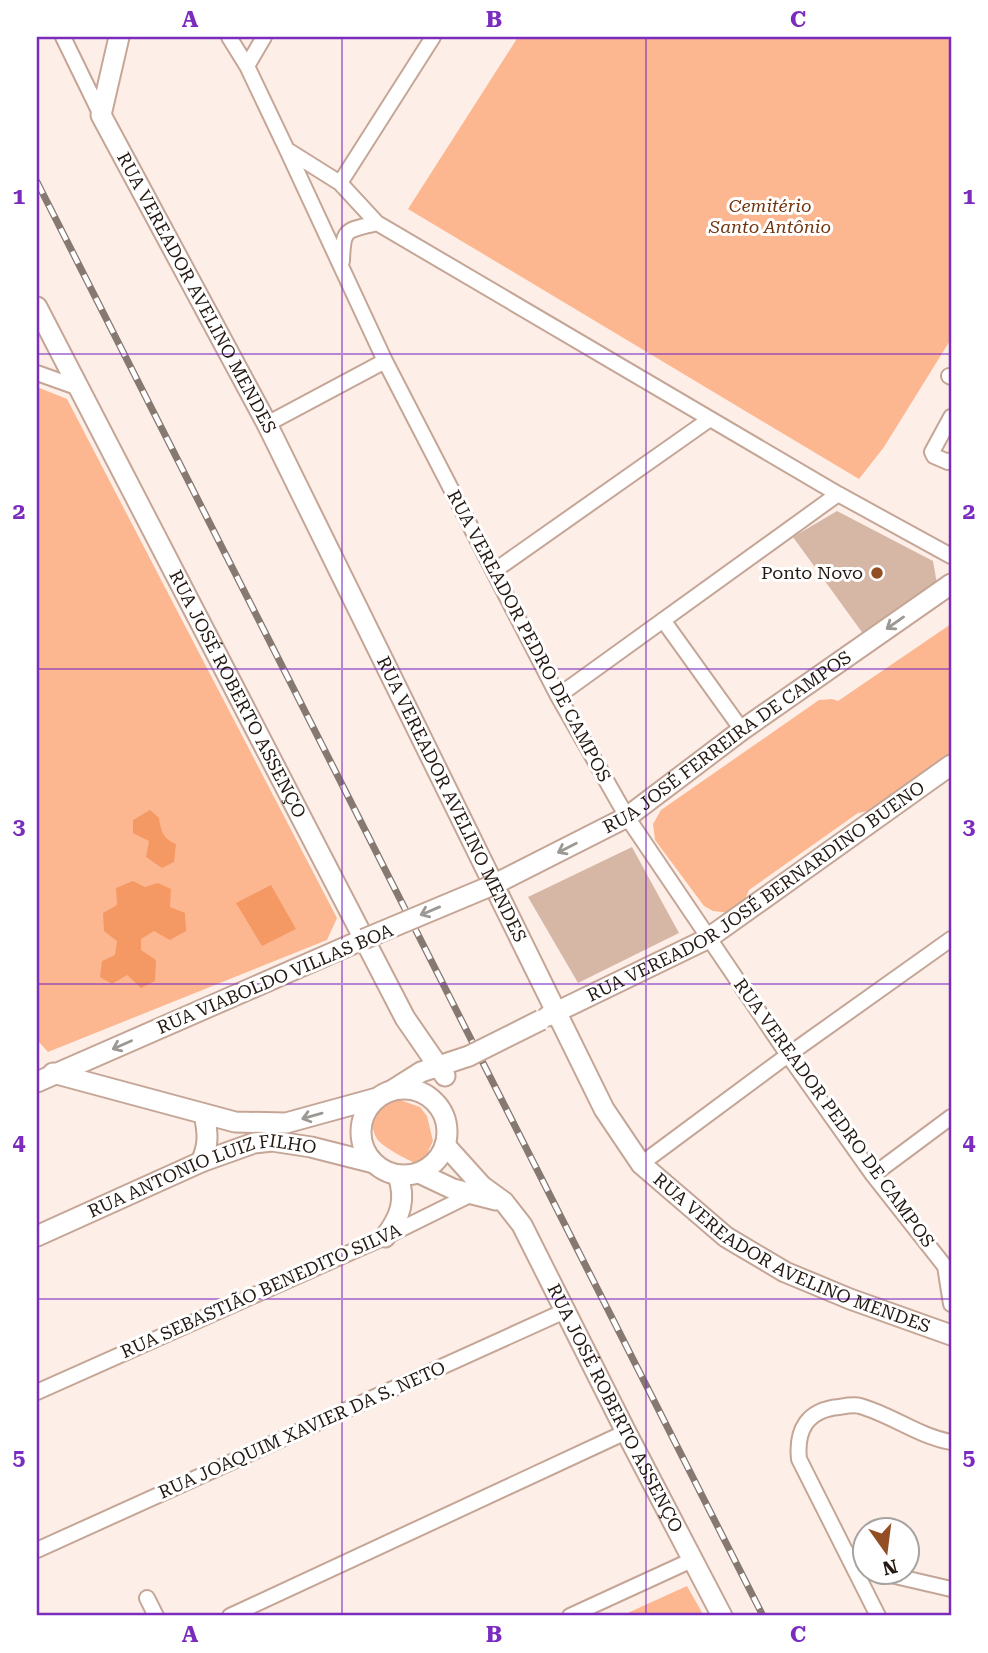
<svg xmlns="http://www.w3.org/2000/svg" width="988" height="1653" viewBox="0 0 988 1653" font-family="'Roboto Serif',serif">
  <style>
    .green { fill: #fdb790 }
    .water { fill: #f49964 }
    .building { fill: #d6b7a6 }
    .lines { fill: none; stroke-linecap: round; stroke-linejoin: round }
    .minor-casing { stroke: #c5a696; stroke-width: 18 }
    .major-casing { stroke: #c5a696; stroke-width: 23 }
    .minor { stroke: #fff; stroke-width: 14 }
    .major { stroke: #fff; stroke-width: 19 }
    .rail-casing { stroke: #867972; stroke-width: 7 }
    .rail { stroke: #fff; stroke-width: 4.5; stroke-dasharray: 13; stroke-linecap: butt }
    .major-bridge-casing { stroke: #c5a696; stroke-width: 23; stroke-linecap: butt }
    .major-bridge { stroke: #fff; stroke-width: 19 }
    .oneway { stroke: #9c9894 }
    .grid { fill: none; stroke: #7b2cbf; stroke-width: 2; stroke-opacity: 0.55 }
    .poi-dot { fill: #934f23; stroke: #fff; stroke-width: 2.5 }
    .labels { text-anchor: middle; stroke-width: 6; stroke-linejoin: round; paint-order: stroke }
    .park-label { font-size: 18px; font-style: italic; fill: #70360f; stroke: #fff }
    .street-label { font-size: 18px; fill: #241912; stroke: #fff }
    .poi-label { font-size: 18px; fill: #241912; stroke: #fff; text-anchor: end }
    .neatline { fill: none; stroke: #7b2cbf; stroke-width: 2.5 }
    .grid-label { font-size: 23px; text-anchor: middle; font-weight: bold; fill: #7b2cbf }
  </style>
  <rect width="100%" height="100%" fill="#fdefe8"/>
  <path class="green" d="M518,37h433v302l-67,108 -25,32 -451,-270z
    M37,387l30,12 270,519 -10,22 -279,112 -11,-12z
    M951,624v132l-74,53 -19,4 -109,77 -7,16 -11,7 -18,-2 -9,-5 -49,-66 -2,-16 8,-14 158,-110 13,-1 6,2z
    M400,1100l20,7 7,9 6,25 -9,19 -7,4c-11,-5 -33,-16 -40,-25 -4,-6 -5,-16 -6,-23l17,-14z
    M687,1586l17,30h-83z"/>
  <path class="water" d="M150,810l9,8c2,13 4,21 17,26l-2,18 -12,6 -16,-11 3,-16 -16,-8v-13z
    M133,881l12,6 13,-4 13,6 -1,18 15,6 1,18 -16,9 -16,-9 -13,8v11l15,10 -1,21 -14,7 -14,-13 -15,9 -12,-7 2,-16 13,-6 2,-14 -13,-10 -1,-18 14,-8 -1,-17z
    M271,885l25,44 -34,17 -26,-43z"/>
  <path class="building" d="M837,511l96,50 4,23 -73,51 -71,-98z
    M632,847l47,86 -101,50 -50,-86z"/>
  <g class="lines">
    <g class="minor-casing">
      <path id="minor" d="M63,37l38,78
        M229,37l18,29 40,84 98,211 173,335 69,121 161,238 85,120 78,99
        M247,66l17,-29
        M289,151l51,32 37,40 461,271 113,62
        M340,183l93,-146
        M342,261c1,-34 4,-30 35,-38
        M37,373l42,15
        M949,376l2,1
        M951,417l-19,35 2,4 14,6 3,-2
        M267,424l118,-63
        M494,571l216,-152
        M663,620l79,110
        M558,696l280,-202
        M641,1164l147,-109 163,-116
        M873,1175l78,-58
        M945,1266l6,38
        M37,1392l348,-155 91,-45
        M37,1550l530,-240
        M878,1572l73,17
        M147,1598l9,18
        M230,1616l396,-184
        M570,1616l122,-56
        M878,1616l-79,-157c-3,-29 8,-49 40,-52 6,-1 15,-3 21,-1 32,9 58,30 91,36"/>
    </g>
    <g class="major-casing">
      <g id="major">
        <path id="s1" d="M119,37l-18,78 166,309 337,685 37,55 85,73 59,35 65,27 101,36"/>
        <path id="s2" d="M37,307l368,711 40,58"/>
        <path id="s3" d="M493,885l134,-68 115,-87 209,-146"/>
        <path id="s4" d="M548,1016l159,-77 244,-174"/>
        <path d="M53,1073l182,49 51,1 91,-25"/>
        <path d="M37,1082l327,-143"/>
        <circle cx="404" cy="1132" r="43"/>
        <path d="M391,1091l30,-19 48,-16"/>
        <path id="s5" d="M445,1145l37,41 22,16 18,23 104,207 96,184"/>
        <path d="M201,1162c8,-17 7,-29 3,-48"/>
        <path d="M419,1173l34,16 43,11"/>
        <path id="s6" d="M37,1236l164,-74 53,-19 18,-2 39,6 63,16"/>
        <path d="M385,1237c16,-21 21,-37 13,-62"/>
      </g>
    </g>
    <use href="#minor" class="minor"/>
    <use href="#major" class="major"/>
    <g class="rail-casing">
      <path id="rail" d="M37,182l726,1434"/>
    </g>
    <use href="#rail" class="rail"/>
    <g class="major-bridge-casing">
      <path id="major-bridge" d="M364,939l129,-54
        M469,1056l72,-36"/>
    </g>
    <use href="#major-bridge" class="major-bridge"/>
  </g>
  <defs><path id="oneway-shaft" d="M-6 0H5M1.5-3L5.5 0L1.5 3" fill="none" stroke-width="1.6" stroke-linecap="round" stroke-linejoin="round" transform="scale(1.75)"/></defs>
  <g class="oneway">
    <use href="#oneway-shaft" transform="translate(895 623) rotate(145)"/>
    <use href="#oneway-shaft" transform="translate(567 848) rotate(153)"/>
    <use href="#oneway-shaft" transform="translate(430 911) rotate(157)"/>
    <use href="#oneway-shaft" transform="translate(122 1045) rotate(156)"/>
    <use href="#oneway-shaft" transform="translate(312 1116) rotate(164)"/>
  </g>
  <path class="grid" d="M342,37v1579M646,37v1579M37,354h914M37,669h914M37,984h914M37,1299h914"/>
  <circle class="poi-dot" cx="877" cy="573" r="7"/>
  <g class="labels">
    <g class="park-label">
      <text x="770" y="212">Cemitério<tspan x="770" dy="21">Santo Antônio</tspan></text>
    </g>
    <g class="street-label">
      <text dy="6" stroke="none"><textPath href="#s1" startOffset="282">RUA VEREADOR AVELINO MENDES</textPath></text>
      <text transform="translate(529 636) rotate(62)" y="6">RUA VEREADOR PEDRO DE CAMPOS</text>
      <text dy="6" stroke="none"><textPath href="#s2" startOffset="436">RUA JOSÉ ROBERTO ASSENÇO</textPath></text>
      <text dy="6" stroke="none"><textPath href="#s3" startOffset="275">RUA JOSÉ FERREIRA DE CAMPOS</textPath></text>
      <text dy="6" stroke="none"><textPath href="#s1" startOffset="849">RUA VEREADOR AVELINO MENDES</textPath></text>
      <text dy="6" stroke="none"><textPath href="#s4" startOffset="243">RUA VEREADOR JOSÉ BERNARDINO BUENO</textPath></text>
      <text transform="translate(275 979) rotate(-23)" y="6">RUA VIABOLDO VILLAS BOA</text>
      <text transform="translate(834 1113) rotate(54)" y="6">RUA VEREADOR PEDRO DE CAMPOS</text>
      <text dy="6" stroke="none"><textPath href="#s6" startOffset="178">RUA ANTONIO LUIZ FILHO</textPath></text>
      <text dy="6" stroke="none"><textPath href="#s1" startOffset="1438">RUA VEREADOR AVELINO MENDES</textPath></text>
      <text transform="translate(261 1291) rotate(-24)" y="6">RUA SEBASTIÃO BENEDITO SILVA</text>
      <text dy="6" stroke="none"><textPath href="#s5" startOffset="317">RUA JOSÉ ROBERTO ASSENÇO</textPath></text>
      <text transform="translate(302 1430) rotate(-24)" y="6">RUA JOAQUIM XAVIER DA S. NETO</text>
    </g>
    <g class="poi-label">
      <text x="863" y="579">Ponto Novo</text>
    </g>
  </g>
  <rect width="988" height="1653" fill="none" stroke="#ffffff" stroke-width="77"/>
  <g transform="translate(886 1551) rotate(166)"><circle r="33" fill="#ffffff" stroke="#a7a3a0" stroke-width="2"/>
  <path d="M0-5L12 26L0 18L-12 26Z" fill="#934f23"/>
  <text y="-10" font-size="19" font-weight="bold" text-anchor="middle" fill="#241912">N</text>
  </g>
  <rect x="38" y="38" width="912" height="1576" class="neatline"/>
  <g class="grid-label">
    <text x="190" y="27">A</text>
    <text x="494" y="27">B</text>
    <text x="798" y="27">C</text>
    <text x="19" y="204">1</text>
    <text x="969" y="204">1</text>
    <text x="19" y="519">2</text>
    <text x="969" y="519">2</text>
    <text x="19" y="834">3</text>
    <text x="969" y="834">3</text>
    <text x="19" y="1150">4</text>
    <text x="969" y="1150">4</text>
    <text x="19" y="1465">5</text>
    <text x="969" y="1465">5</text>
    <text x="190" y="1642">A</text>
    <text x="494" y="1642">B</text>
    <text x="798" y="1642">C</text>
  </g>
</svg>
